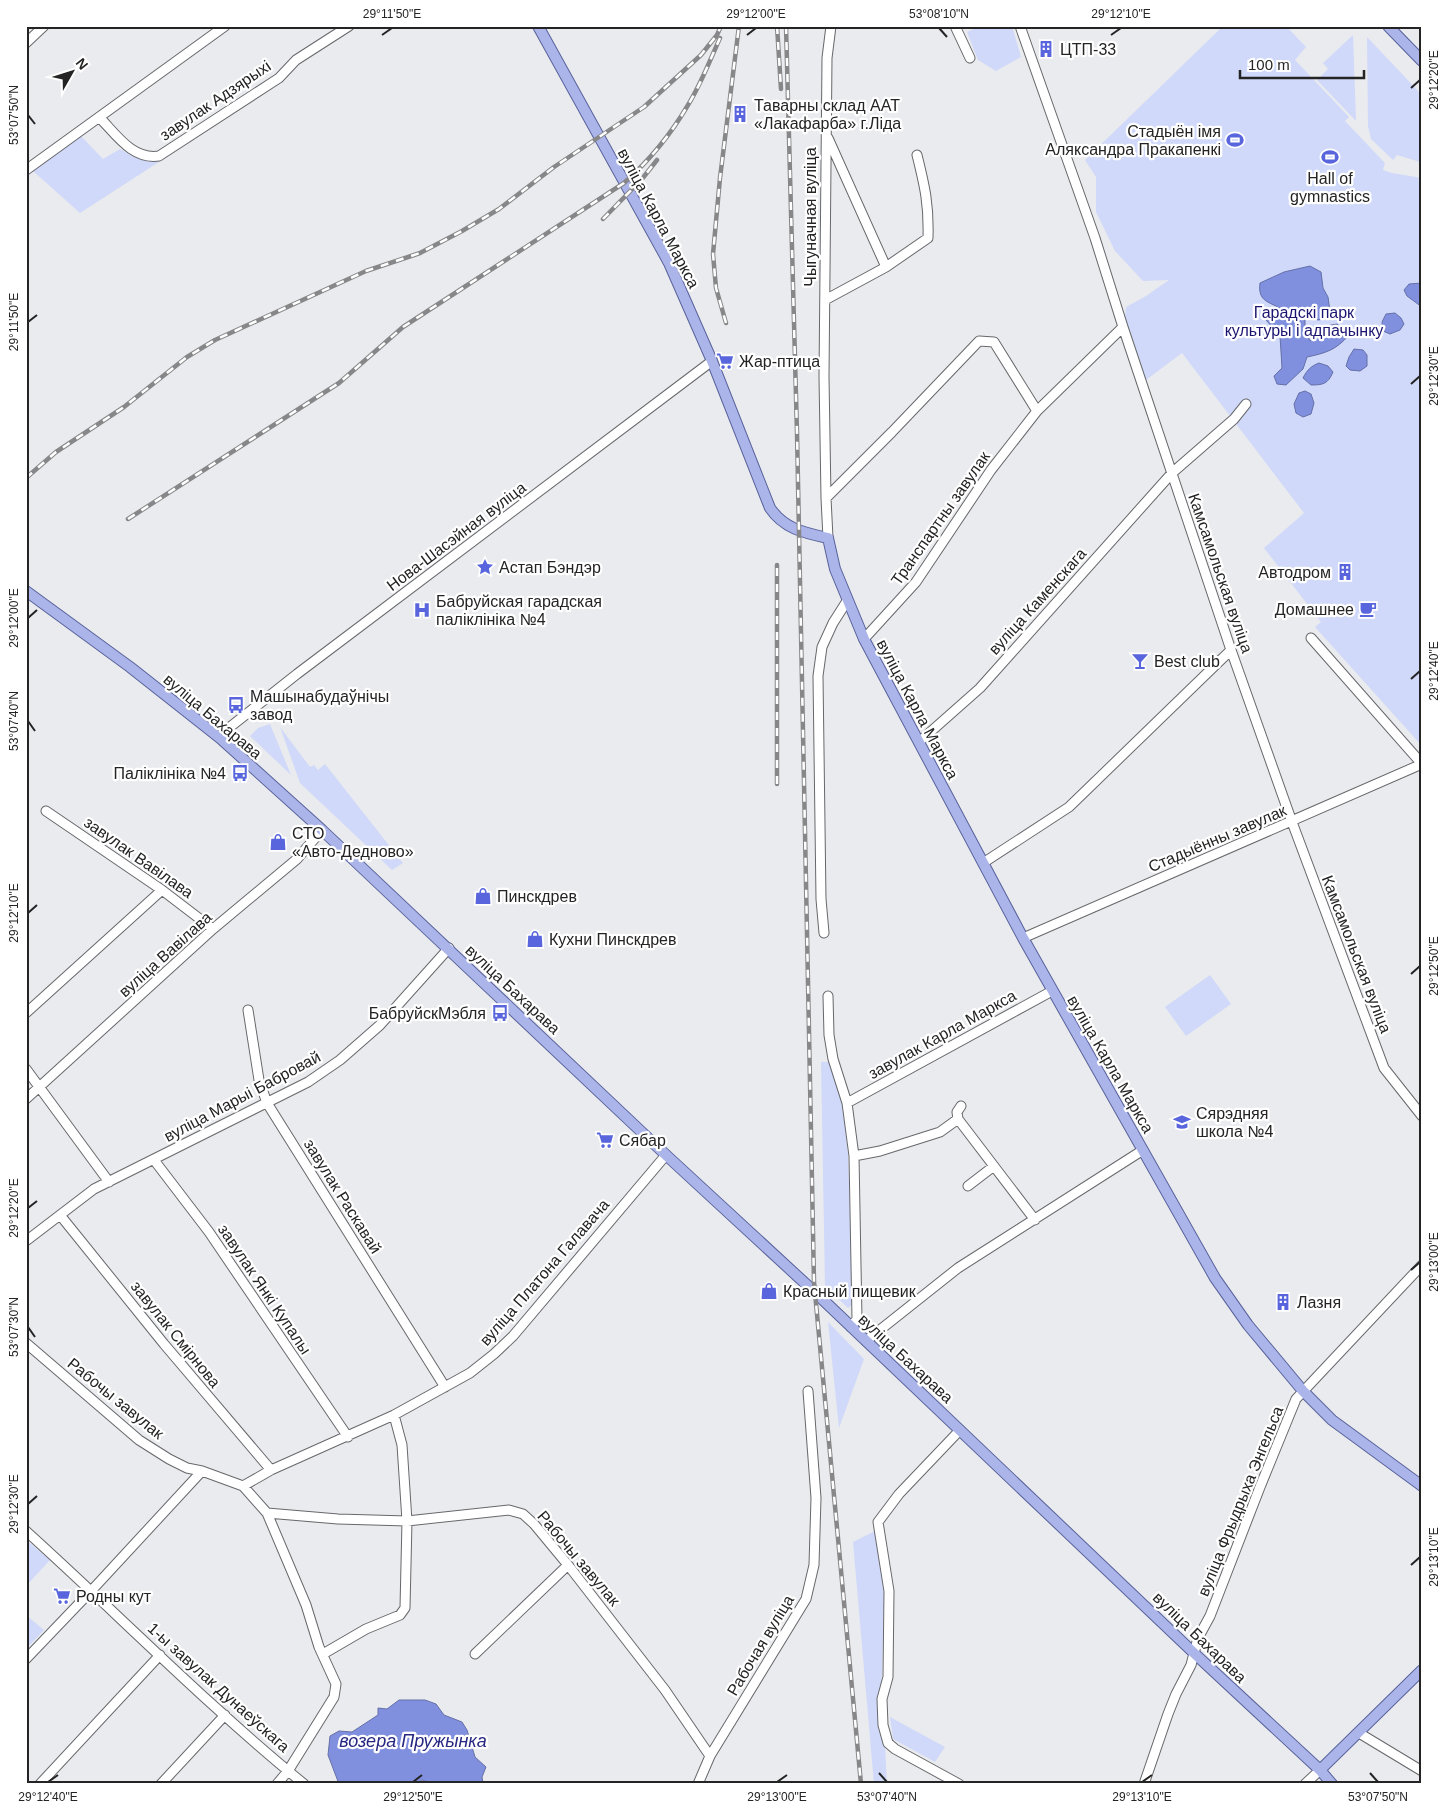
<svg xmlns="http://www.w3.org/2000/svg" width="1448" height="1810" viewBox="0 0 1448 1810" font-family="Helvetica,sans-serif">
  <style>
    .green { fill: #d0d9f9 }
    .water { fill: #8090df; stroke: #6470a7 }
    .lines { fill: none; stroke-linecap: round; stroke-linejoin: round }
    .minor-casing { stroke: #67686b; stroke-width: 11 }
    .major-casing { stroke: #58629b; stroke-width: 12 }
    .minor { stroke: #fff; stroke-width: 9 }
    .major { stroke: #acb5e9; stroke-width: 10 }
    .rail-casing { stroke: #878789; stroke-width: 4.5 }
    .rail { stroke: #fff; stroke-width: 2.5; stroke-dasharray: 8; stroke-linecap: butt }
    .ticks { fill: none; stroke: #242425; stroke-width: 2 }
    .labels { text-anchor: middle; stroke-width: 4.5; stroke-linejoin: round; paint-order: stroke }
    .poi-label { font-size: 16px; fill: #242425; stroke: #fff; text-anchor: start }
    .street-label { font-size: 16px; fill: #242425; stroke: #fff }
    .park-label { font-size: 16px; fill: #1b1571; stroke: #fff }
    .water-label { font-size: 18px; font-style: italic; fill: #262882; stroke: #fff }
    .neatline { fill: none; stroke: #242425; stroke-width: 2 }
    .ticks-label { font-size: 12px; text-anchor: middle; fill: #242425 }
  </style>
  <rect width="100%" height="100%" fill="#eaebee"/>
  <path class="green" d="M980,26h32l9,31 -25,14 -18,-11 -11,-28z
    M1223,26h63l20,21 -11,13 54,57 -4,4 40,42 -2,7 9,3 30,5v568l-107,-119 6,-5 -57,-74 40,-35 -122,-160 -36,27 -21,-63 1,-10 20,-11 23,-16 -26,1 -28,-30 -19,-39v-35l-11,-17z
    M1353,35l3,86 -39,-41 11,-11 -5,-6z
    M1367,37l55,58v69l-5,-3 -20,-6 -4,5 -22,-21 -3,-13z
    M81,136l22,23 17,-10 14,8 28,3 -82,53 -47,-42z
    M270,724l21,51 -41,-39 8,-8z
    M280,727l30,40 4,-2 4,5 7,-6 78,99 -11,7 -92,-87z
    M1210,975l21,29 -45,32 -21,-29z
    M821,1062h8l13,43 6,49 5,150 -5,4 -23,-22z
    M828,1322l36,37 -25,69z
    M875,1531l9,62 -2,81 -3,22 1,29 5,22 2,37h-13l-21,-242z
    M26,1540l24,20 -24,26z
    M26,1615l18,15 -18,19z
    M890,1717l55,30 -10,15 -42,-23z"/>
  <path class="water" d="M1310,266l11,6 2,16 5,9 3,21 -13,2 -6,-3h-7v12l5,12 16,-15 11,-2 12,11c-13,15 -23,18 -42,22l-4,12 -17,16 -9,-1 -3,-8 8,-8 -2,-32 -14,-16 2,-6 14,5 2,-7c-10,-11 -27,-7 -24,-29l24,-11z
    M1422,283v24l-15,-11 -3,-6 5,-6z
    M1395,313l6,5 3,6 -4,6 -10,4 -7,-3 -1,-9 4,-8z
    M1354,349l9,1 4,5v11l-7,5 -10,-1 -4,-4 3,-9z
    M1319,363l9,3 5,6c-5,12 -10,13 -22,13l-8,-7c4,-8 8,-12 16,-15z
    M1305,391l6,3 3,9 -3,11 -8,3 -7,-4 -2,-9 5,-11z
    M399,1700h26l11,4 8,11 18,7 5,8 8,27 11,10 -4,10 1,6 -49,1 -12,-4 -8,4h-75l-11,-29 2,-19 9,-5 13,1 26,-17v-7l9,1z"/>
  <g class="lines">
    <g class="minor-casing">
      <path id="minor" d="M955,26l15,32
        M1020,26l75,212 28,89 108,323 61,172 92,246 38,48
        M26,43l18,-17
        M99,117c17,17 33,43 60,39l120,-78 17,-18 53,-34
        M828,138l58,129
        M26,170l199,-144
        M825,300l61,-33 42,-29c1,-33 -3,-51 -11,-83
        M826,498l66,-66 87,-91 15,1 43,69
        M828,538l-2,-40 -2,-121 3,-319 4,-32
        M1311,638l111,126
        M864,639l52,-57 75,-112 46,-59 86,-84
        M220,738l10,-11 67,-53 415,-313
        M919,742l61,-54 192,-215 62,-54 12,-15
        M46,811l116,79 51,39
        M983,863l86,-56 162,-157
        M824,933l-3,-34 -3,-223 4,-29 11,-24 14,-22
        M1023,938l399,-174
        M828,996l1,39 4,24 14,44 7,53 3,163 -6,8
        M248,1010l11,70 8,23 178,284
        M26,1013l136,-123
        M26,1069l83,113
        M26,1099l187,-170 84,-70 25,-29
        M847,1103l205,-112
        M961,1106l-4,6 1,7 77,101
        M854,1156l26,-5 60,-19 18,-13
        M154,1160l55,72 139,205
        M968,1186l26,-20
        M60,1215l104,129 107,126
        M26,1241l68,-52 214,-107 32,-22 40,-35 69,-77
        M866,1341l92,-73 185,-118
        M26,1343l113,97 30,19 18,9 15,3 41,15 24,27 71,6 69,2 102,-11 14,4 11,10 34,41 97,125 45,66
        M243,1486l28,-16 123,-55 76,-42 24,-19 19,-18 153,-181
        M267,1513l39,92 13,42 17,37 -2,13 -46,74 -11,13
        M26,1531c93,84 181,174 278,253
        M323,1654l43,-25 34,-14 5,-7 2,-87 -5,-76 -8,-30
        M475,1654l93,-89
        M26,1659l66,-69 110,-119
        M1359,1733l63,38
        M40,1784l120,-129
        M161,1784l64,-69
        M698,1784l12,-28 96,-157 8,-34 2,-67 -8,-107
        M959,1784l-64,-35 -7,-6 -5,-18 -1,-26 6,-22 1,-86 -11,-69 21,-28 61,-64
        M1144,1784l24,-70 8,-20 15,-29 7,-27 12,-22 50,-129 36,-88 126,-134
        M1305,1784l15,-14"/>
    </g>
    <g class="major-casing">
      <path id="major" d="M538,26l131,237 43,98 58,147c14,21 35,25 58,30l7,31 29,70 159,299 192,340 33,47 55,66 29,29 90,66
        M1388,26l34,35
        M26,591l104,76 90,71 102,92 344,325 154,142 375,357 125,116 12,14
        M1320,1770l102,-100"/>
    </g>
    <use href="#minor" class="minor"/>
    <use href="#major" class="major"/>
    <g class="rail-casing">
      <path id="rail" d="M777,26l4,63
        M786,26c4,136 7,271 11,406l17,850 47,502
        M603,219l39,-40 15,-19
        M726,323l-10,-35 -3,-34 7,-76 19,-152
        M26,478l30,-26 68,-45 63,-50 28,-17 151,-69 54,-18 42,-22 37,-22 55,-42 90,-60 57,-52 16,-20 4,-9
        M128,519l211,-136 64,-56 221,-144c26,-23 47,-49 64,-78 13,-21 22,-45 32,-67
        M777,784v-219"/>
    </g>
    <use href="#rail" class="rail"/>
  </g>
  <path class="ticks" d="M939,28l8,9M382,35l10,-7M747,35l9,-7M1111,35l10,-7M1411,88l9,-8M28,115l7,9M28,322l9,-7M1411,384l9,-8M28,618l9,-8M1411,679l9,-8M28,721l7,10M28,913l9,-8M1411,974l9,-8M28,1208l9,-7M1411,1270l9,-8M28,1327l7,10M28,1504l9,-8M1411,1565l9,-8M879,1773l8,9M1370,1773l8,9M48,1782l10,-7M413,1782l9,-7M777,1782l10,-7M1142,1782l10,-7"/>
  <defs>
    <g id="building-bare" transform="scale(1.35)"><path d="M-4-6H4V6H1V3H-1V6H-4ZM-2.5-4.3h1.7v1.8h-1.7ZM.8-4.3h1.7v1.8H.8ZM-2.5-1h1.7V.8h-1.7ZM.8-1h1.7V.8H.8Z" fill="#5865dc" stroke="#fff" stroke-width="2.5" paint-order="stroke"/></g>
    <g id="stadium-bare" transform="scale(1.35)"><path d="M0-5a6.5 5 0 1 0 0 10a6.5 5 0 1 0 0-10ZM-3.5-1.8h7v3.6h-7Z" fill="#5865dc" stroke="#fff" stroke-width="2.5" paint-order="stroke"/></g>
    <g id="supermarket-bare" transform="scale(1.35)"><path d="M-6-5.5h2.5l.6 2H6L4.5 2H-2.5L-4.4-4H-6ZM-1.5 3.2a1.3 1.3 0 1 0 .1 0ZM3 3.2a1.3 1.3 0 1 0 .1 0Z" fill="#5865dc" stroke="#fff" stroke-width="2.5" paint-order="stroke"/></g>
    <g id="sight-bare" transform="scale(1.35)"><path d="M0-6L1.8-2.2L6-1.7L2.9 1.2L3.7 5.4L0 3.3L-3.7 5.4L-2.9 1.2L-6-1.7L-1.8-2.2Z" fill="#5865dc" stroke="#fff" stroke-width="2.5" paint-order="stroke"/></g>
    <g id="cafe-bare" transform="scale(1.35)"><path d="M-5.5-4.5H6V0H3Q3 3.5 0 3.5H-2.5Q-5.5 3.5-5.5 0ZM3-3.2v2h1.7v-2ZM-6 4.5H4V6H-6Z" fill="#5865dc" stroke="#fff" stroke-width="2.5" paint-order="stroke"/></g>
    <g id="hospital-bare" transform="scale(1.35)"><path d="M-5-5h3v3.5h4V-5h3V5h-3V1.5h-4V5h-3Z" fill="#5865dc" stroke="#fff" stroke-width="2.5" paint-order="stroke"/></g>
    <g id="bar-bare" transform="scale(1.35)"><path d="M-6-5H6L.8 .8V4.5H3.5V6h-7V4.5H-.8V.8Z" fill="#5865dc" stroke="#fff" stroke-width="2.5" paint-order="stroke"/></g>
    <g id="bus-bare" transform="scale(1.35)"><path d="M-5-6H5V4H4V6H2V4H-2V6H-4V4H-5ZM-3.5-4V0h7V-4ZM-3.5 1.2v1.5H-2V1.2ZM2 1.2v1.5H3.5V1.2Z" fill="#5865dc" stroke="#fff" stroke-width="2.5" paint-order="stroke"/></g>
    <g id="shop-bare" transform="scale(1.35)"><path d="M-5-2.5h2.3a2.7 3.5 0 0 1 5.4 0H5L5.5 6h-11ZM-1.5-2.5h3a1.5 2.3 0 0 0-3 0Z" fill="#5865dc" stroke="#fff" stroke-width="2.5" paint-order="stroke"/></g>
    <g id="school-bare" transform="scale(1.35)"><path d="M0-5L7-2L0 1L-7-2ZM-4 1L0 2.5L4 1V4Q0 6-4 4Z" fill="#5865dc" stroke="#fff" stroke-width="2.5" paint-order="stroke"/></g>
  </defs>
  <g fill-rule="evenodd">
    <use href="#building-bare" x="1046" y="49"/>
    <use href="#building-bare" x="740" y="114"/>
    <use href="#stadium-bare" x="1235" y="140"/>
    <use href="#stadium-bare" x="1330" y="157"/>
    <use href="#supermarket-bare" x="725" y="361"/>
    <use href="#sight-bare" x="485" y="567"/>
    <use href="#building-bare" x="1345" y="572"/>
    <use href="#cafe-bare" x="1368" y="609"/>
    <use href="#hospital-bare" x="422" y="610"/>
    <use href="#bar-bare" x="1140" y="661"/>
    <use href="#bus-bare" x="236" y="705"/>
    <use href="#bus-bare" x="240" y="773"/>
    <use href="#shop-bare" x="278" y="842"/>
    <use href="#shop-bare" x="483" y="896"/>
    <use href="#shop-bare" x="535" y="939"/>
    <use href="#bus-bare" x="500" y="1013"/>
    <use href="#school-bare" x="1182" y="1122"/>
    <use href="#supermarket-bare" x="605" y="1140"/>
    <use href="#shop-bare" x="769" y="1291"/>
    <use href="#building-bare" x="1283" y="1302"/>
    <use href="#supermarket-bare" x="62" y="1596"/>
  </g>
  <g class="labels">
    <g class="poi-label">
      <text x="1060" y="55">ЦТП-33</text>
      <text x="754" y="111">Таварны склад ААТ<tspan x="754" dy="18">«Лакафарба» г.Ліда</tspan></text>
      <text x="1221" y="137" text-anchor="end">Стадыён імя<tspan x="1221" dy="18">Аляксандра Пракапенкі</tspan></text>
      <text x="1330" y="184" text-anchor="middle">Hall of<tspan x="1330" dy="18">gymnastics</tspan></text>
      <text x="739" y="367">Жар-птица</text>
      <text x="499" y="573">Астап Бэндэр</text>
      <text x="1331" y="578" text-anchor="end">Автодром</text>
      <text x="436" y="607">Бабруйская гарадская<tspan x="436" dy="18">паліклініка №4</tspan></text>
      <text x="1354" y="615" text-anchor="end">Домашнее</text>
      <text x="1154" y="667">Best club</text>
      <text x="250" y="702">Машынабудаўнічы<tspan x="250" dy="18">завод</tspan></text>
      <text x="226" y="779" text-anchor="end">Паліклініка №4</text>
      <text x="292" y="839">СТО<tspan x="292" dy="18">«Авто-Дедново»</tspan></text>
      <text x="497" y="902">Пинскдрев</text>
      <text x="549" y="945">Кухни Пинскдрев</text>
      <text x="486" y="1019" text-anchor="end">БабруйскМэбля</text>
      <text x="1196" y="1119">Сярэдняя<tspan x="1196" dy="18">школа №4</tspan></text>
      <text x="619" y="1146">Сябар</text>
      <text x="783" y="1297">Красный пищевик</text>
      <text x="1297" y="1308">Лазня</text>
      <text x="76" y="1602">Родны кут</text>
    </g>
    <g class="street-label">
      <text transform="translate(215 100) rotate(-34)" y="6">завулак Адзярыхі</text>
      <text transform="translate(810 217) rotate(-90)" y="6">Чыгуначная вуліца</text>
      <text transform="translate(659 218) rotate(62)" y="6">вуліца Карла Маркса</text>
      <text transform="translate(940 518) rotate(-55)" y="6">Транспартны завулак</text>
      <text transform="translate(456 536) rotate(-37)" y="6">Нова-Шасэйная вуліца</text>
      <text transform="translate(1221 573) rotate(71)" y="6">Камсамольская вуліца</text>
      <text transform="translate(1037 601) rotate(-48)" y="6">вуліца Каменскага</text>
      <text transform="translate(918 709) rotate(62)" y="6">вуліца Карла Маркса</text>
      <text transform="translate(213 716) rotate(40)" y="6">вуліца Бахарава</text>
      <text transform="translate(1217 838) rotate(-23)" y="6">Стадыённы завулак</text>
      <text transform="translate(139 857) rotate(35)" y="6">завулак Вавілава</text>
      <text transform="translate(165 954) rotate(-42)" y="6">вуліца Вавілава</text>
      <text transform="translate(1357 954) rotate(69)" y="6">Камсамольская вуліца</text>
      <text transform="translate(513 989) rotate(43)" y="6">вуліца Бахарава</text>
      <text transform="translate(942 1034) rotate(-29)" y="6">завулак Карла Маркса</text>
      <text transform="translate(1111 1064) rotate(60)" y="6">вуліца Карла Маркса</text>
      <text transform="translate(242 1096) rotate(-28)" y="6">вуліца Марыі Бабровай</text>
      <text transform="translate(343 1196) rotate(58)" y="6">завулак Раскавай</text>
      <text transform="translate(544 1272) rotate(-49)" y="6">вуліца Платона Галавача</text>
      <text transform="translate(265 1289) rotate(56)" y="6">завулак Янкі Купалы</text>
      <text transform="translate(176 1334) rotate(51)" y="6">завулак Смірнова</text>
      <text transform="translate(906 1358) rotate(43)" y="6">вуліца Бахарава</text>
      <text transform="translate(116 1398) rotate(39)" y="6">Рабочы завулак</text>
      <text transform="translate(1240 1501) rotate(-68)" y="6">вуліца Фрыдрыха Энгельса</text>
      <text transform="translate(579 1558) rotate(50)" y="6">Рабочы завулак</text>
      <text transform="translate(1200 1637) rotate(44)" y="6">вуліца Бахарава</text>
      <text transform="translate(760 1645) rotate(-59)" y="6">Рабочая вуліца</text>
      <text transform="translate(219 1687) rotate(42)" y="6">1-ы завулак Дунаеўскага</text>
    </g>
    <g class="park-label">
      <text x="1304" y="318">Гарадскі парк<tspan x="1304" dy="18">культуры і адпачынку</tspan></text>
    </g>
    <g class="water-label">
      <text x="413" y="1747">возера Пружынка</text>
    </g>
  </g>
  <rect width="1448" height="1810" fill="none" stroke="#ffffff" stroke-width="55"/>
  <g transform="translate(72 72) rotate(51)" stroke="#ffffff" stroke-width="4" paint-order="stroke">
  <path d="M0-4L9 19L0 12L-9 19Z" fill="#242425"/>
  <text y="-8" font-size="14" font-weight="bold" text-anchor="middle" fill="#242425">N</text>
  </g>
  <path d="M1240 70v8h124v-8" fill="none" stroke="#242425" stroke-width="2.5"/>
  <text x="1248" y="70" font-size="15" fill="#242425" stroke="#ffffff" stroke-width="4" paint-order="stroke">100 m</text>
  <rect x="28" y="28" width="1392" height="1754" class="neatline"/>
  <g class="ticks-label">
    <text x="392" y="18">29°11'50"E</text>
    <text x="756" y="18">29°12'00"E</text>
    <text x="939" y="18">53°08'10"N</text>
    <text x="1121" y="18">29°12'10"E</text>
    <text transform="translate(1434 80) rotate(-90)" y="4">29°12'20"E</text>
    <text transform="translate(14 115) rotate(-90)" y="4">53°07'50"N</text>
    <text transform="translate(14 322) rotate(-90)" y="4">29°11'50"E</text>
    <text transform="translate(1434 376) rotate(-90)" y="4">29°12'30"E</text>
    <text transform="translate(14 618) rotate(-90)" y="4">29°12'00"E</text>
    <text transform="translate(1434 671) rotate(-90)" y="4">29°12'40"E</text>
    <text transform="translate(14 721) rotate(-90)" y="4">53°07'40"N</text>
    <text transform="translate(14 913) rotate(-90)" y="4">29°12'10"E</text>
    <text transform="translate(1434 966) rotate(-90)" y="4">29°12'50"E</text>
    <text transform="translate(14 1208) rotate(-90)" y="4">29°12'20"E</text>
    <text transform="translate(1434 1262) rotate(-90)" y="4">29°13'00"E</text>
    <text transform="translate(14 1327) rotate(-90)" y="4">53°07'30"N</text>
    <text transform="translate(14 1504) rotate(-90)" y="4">29°12'30"E</text>
    <text transform="translate(1434 1557) rotate(-90)" y="4">29°13'10"E</text>
    <text x="48" y="1801">29°12'40"E</text>
    <text x="413" y="1801">29°12'50"E</text>
    <text x="777" y="1801">29°13'00"E</text>
    <text x="887" y="1801">53°07'40"N</text>
    <text x="1142" y="1801">29°13'10"E</text>
    <text x="1378" y="1801">53°07'50"N</text>
  </g>
</svg>
